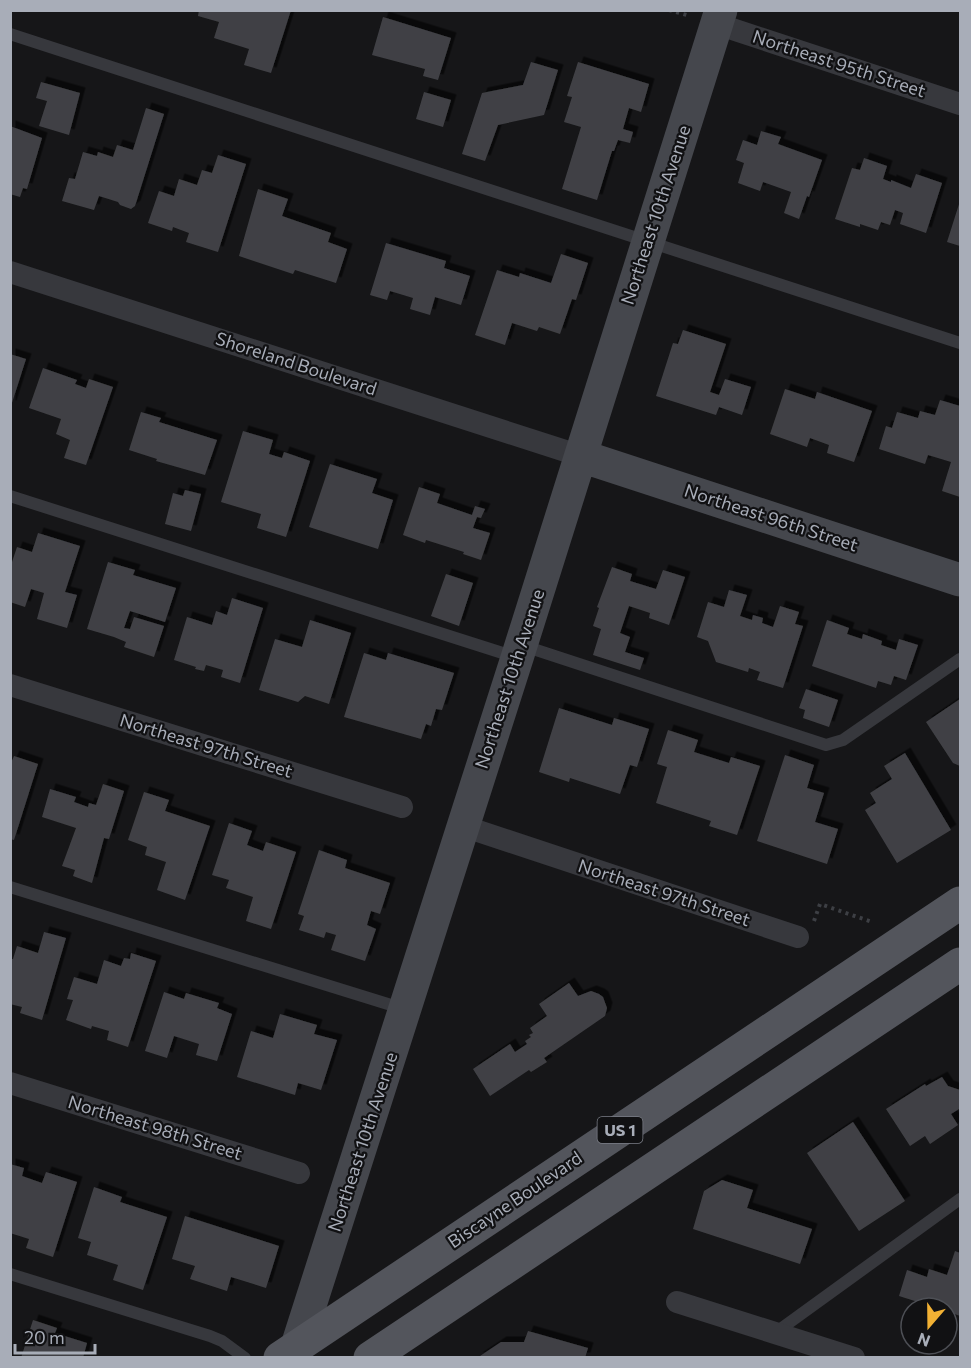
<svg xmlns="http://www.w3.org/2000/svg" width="971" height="1368" viewBox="0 0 971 1368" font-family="Commissioner,sans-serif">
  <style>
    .building { fill: #404145; filter: url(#shadow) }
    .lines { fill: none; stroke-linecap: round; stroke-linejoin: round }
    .path { stroke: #3d3f44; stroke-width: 4; stroke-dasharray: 3 4.5; stroke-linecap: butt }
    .lane { stroke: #37383d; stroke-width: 12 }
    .street { stroke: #37383d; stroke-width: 22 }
    .secondary { stroke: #45474d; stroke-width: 33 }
    .primary { stroke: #53555c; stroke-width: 33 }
    .labels { text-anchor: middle; stroke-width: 4.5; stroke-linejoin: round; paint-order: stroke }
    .shield { fill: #111113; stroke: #7b7e86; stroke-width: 1.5 }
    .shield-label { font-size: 16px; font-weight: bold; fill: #a8adb8 }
    .street-label { font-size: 18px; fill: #a8adb8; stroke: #111113 }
  </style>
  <defs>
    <filter id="shadow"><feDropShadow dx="5.5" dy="-5.5" stdDeviation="0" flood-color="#0009"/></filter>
  </defs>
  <rect width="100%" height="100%" fill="#161618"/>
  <path class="building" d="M199,10h92l-20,63 -27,-8 5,-16 -35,-11 5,-16 -21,-6z
    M383,17l68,21 -13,42 -15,-4 2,-7 -53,-14z
    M531,62l27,8 -14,45 -46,10 -13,36 -23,-7 20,-61 41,-8z
    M578,62l71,22 -8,28 -12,-4 -6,21 10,3 -3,11 -12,-3 -4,11h-2l-15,49 -35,-11 19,-62 -17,-5 8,-25 -5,-1z
    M41,82l39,11 -11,42 -30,-9 8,-25 -11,-3z
    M424,92l27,8 -8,27 -27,-8z
    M146,108l18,6 -29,92 -4,3 -11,-4 -2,-3 -19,-6 -5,14 -32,-9 7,-23 6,1 8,-27 14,4 1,-4 15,5 4,-12 16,5z
    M10,126l32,12 -15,51 -4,-1 -3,9 -10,-3z
    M761,131l20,6 -3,7 44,16 -13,37 -2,-1 -8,23 -15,-6 7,-21 -28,-10 -3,9 -22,-8 6,-20 -8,-3 7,-20 14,5z
    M218,155l28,9 -28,88 -32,-10 3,-9 -16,-6 -1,4 -24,-8 11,-32 15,5 5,-17 18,6 5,-15 10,3z
    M864,158l23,8 -4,13 8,3v-2l20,8 5,-14 26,9 -16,50 -26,-9 3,-11 -8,-3 -5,15 -9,-3 -3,8 -18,-6v3l-25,-8 17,-51 8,2z
    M258,189l30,10 -6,17 49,17 -3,9 19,7 -11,34 -41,-13 -2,4 -54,-18z
    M960,201v45l-13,-4z
    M386,243l60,18 -2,7 26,8 -9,29 -26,-8 -5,18 -20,-6 3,-11 -23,-7 -3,9 -17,-5z
    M561,254l27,9 -12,37 -4,-1 -12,35 -21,-7 -2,4 -25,-8 -7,22 -30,-10 22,-65 22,7 1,-4 31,10z
    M683,330l43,14 -16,48 9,3 6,-16 26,8 -9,28 -23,-8 -3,8 -60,-19 17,-53 5,1z
    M10,354l16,5 -15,47h-1z
    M43,368l34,12 -2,4 11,4 3,-9 24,8 -27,78 -22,-7 6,-18 -14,-6 5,-15 -32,-11z
    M785,389l30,10 2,-7 55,19 -18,51 -27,-9 2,-8 -19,-7 -3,9 -37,-13z
    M940,400l20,6v91l-18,-6 9,-29 -23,-7 -3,9 -46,-15 7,-23 6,2 5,-16 21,6 2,-7 15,4z
    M141,412l20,6 -2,4 58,18 -12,35 -49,-14 1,-2 -28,-9z
    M243,431l30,9 -4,14 13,4 2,-6 26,9 -24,76 -29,-9 4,-14 -40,-12z
    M330,464l47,15 -5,14 21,7 -15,49 -69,-22z
    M419,487l21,7 -3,9 35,12 3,-9 10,3 -4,9 -4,-1 -4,11 17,5 -9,27 -18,-6 1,-2 -38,-12 -1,3 -22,-8z
    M185,490l16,4 -10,37 -26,-7 8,-31 10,3z
    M38,533l42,13 -15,46 12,3 -10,33 -30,-9 7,-26 -13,-4 -6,18 -15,-5v-34l7,-21 15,5z
    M108,562l27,8 -2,5 43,13 -11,34 -35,-11 -6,17 6,1 4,-12 30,9 -10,31 -30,-10 2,-5 -12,-5 -27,-8z
    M612,567l20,7 -2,7 26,8 7,-19 22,7 -16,48 -20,-7 1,-5 -21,-7 -9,27 10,4 -5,15 19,6 -4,12 -47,-15 8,-26 -8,-3 6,-18 -2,-1z
    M446,574l27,9 -14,43 -28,-10z
    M729,590l18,5 -7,21 12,4 1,-5 10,3 -1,5 11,4 7,-21 19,6 -4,12 8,2 -20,62 -26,-8 3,-8 -11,-4 -1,4 -32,-10 -8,-21 -11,-4 11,-35 16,5z
    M232,598l31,10 -23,75 -19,-6 2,-7 -17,-5 -2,6 -9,-2 1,-2 -22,-7 13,-43 25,8 4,-14 11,4z
    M310,620l41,13 -22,71 -24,-8 -7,6 -39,-12 16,-51 27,8z
    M827,620l22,8 -2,6 15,5 1,-5 19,7 -1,4 15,5 3,-11 19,6 -12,35 -12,-4 -3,9 -13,-4 -2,7 -64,-22z
    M364,653l22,7 2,-7 66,20 -12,37 -6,-1 -5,17 -5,-2 -5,15 -77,-22z
    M806,689l32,11 -9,27 -26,-9 2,-8 -6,-2z
    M960,699v67l-7,-3 -27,-41z
    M559,708l53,17 2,-7 35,11 -12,38 -7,-2 -10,29 -50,-16 -1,4 -30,-10z
    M668,730l30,10 -4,12 35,11 2,-6 29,9 -23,69 -28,-9 2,-5 -55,-18 11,-36 -10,-3z
    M905,753l46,77 -54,33 -32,-53 11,-7 -6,-10 22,-14 -8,-13z
    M785,755l29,10 -7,23 17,5 -9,29 23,7 -11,35 -70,-23z
    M14,756l24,8 -24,76 -4,-1v-74z
    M103,784l21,7 -15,48 -5,-1 -12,45 -19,-7 2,-6 -13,-4 14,-38 -34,-11 8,-28 26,8 -2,5 14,5 1,-4 7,2z
    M144,792l25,8 -4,11 45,15 -25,74 -28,-10 9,-28 -21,-7 2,-8 -19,-7z
    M229,823l23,8 -5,14 16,6 3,-9 30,10 -25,77 -25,-8 7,-24 -27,-9 3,-8 -17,-5z
    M319,850l28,10 -2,8 45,15 -10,31 -9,-3 -4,14 9,4 -11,32 -34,-11 5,-15 -10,-3 -2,6 -25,-8 5,-14 -6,-2z
    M44,932l22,6 -24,82 -22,-7 2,-6 -12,-3v-45h3l4,-13 21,7z
    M131,953l25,8 -28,86 -21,-7 2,-9 -17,-5 -1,3 -25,-9 7,-20 -6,-1 7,-22 23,7 7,-24 17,6 3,-8 6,1z
    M569,983l9,13 13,-5 8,3 4,3 4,11 -2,8 -61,42 3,4 -16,10 -2,-2 -39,26 -17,-27 37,-25 5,8 12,-8 -2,-3 6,-4 -2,-2 4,-2 -3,-5 17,-12 -8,-12z
    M164,992l20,7 2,-6 33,10 -2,5 15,6 -15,47 -21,-6 3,-11 -25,-8 -7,22 -22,-7z
    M280,1014l37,11 -3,9 23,6 -16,50 -23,-7 -3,12 -58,-18 14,-46 22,7z
    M942,1077l6,9 12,4v22l-1,-3 -8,5 7,11 -28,19 -5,-8 -15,10 -24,-37 39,-25 1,2z
    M853,1122l52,79 -46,30 -52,-78z
    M10,1164l14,4 -2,8 20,7 4,-11 31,10 -24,75 -27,-9 3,-9 -19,-6z
    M722,1180l31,10 -6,18 65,21 -12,35 -107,-35 11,-38z
    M94,1187l28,10 -2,5 47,15 -24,73 -30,-10 5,-15 -31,-10 4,-13 -13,-4z
    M185,1216l94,30 -13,42 -35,-11 -4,14 -37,-12 5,-13 -23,-7z
    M955,1251l5,2v63l-13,-5v-3h-10l-38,-12 8,-26 20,7 2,-8 18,6z
    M33,1320l24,8 -2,5 32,10 -4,15h-62z
    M528,1331l60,17 -3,10h-108l24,-16h23z"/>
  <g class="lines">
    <path class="path" d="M669,10l21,6
      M814,921l6,-17 52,18"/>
    <path class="lane" d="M10,34l950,309
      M10,496l505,161
      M521,645l305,100 17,-5 117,-81
      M10,887l394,122
      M10,1274l200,62 12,5 23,17
      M775,1333l185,-134"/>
    <path class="street" d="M717,24l243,80
      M10,272l571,184
      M10,685l392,122
      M463,826l335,111
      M10,1083l289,90
      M677,1302l177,56"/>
    <path class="secondary" d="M581,456l379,124
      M297,1346l220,-688 204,-648"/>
    <path class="primary" d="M280,1358l680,-455
      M370,1358l590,-394"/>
  </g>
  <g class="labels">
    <rect class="shield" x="597.5" y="1117" width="45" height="26" rx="4.5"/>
    <g class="shield-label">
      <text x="620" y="1136">US 1</text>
    </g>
    <g class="street-label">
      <text transform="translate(839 64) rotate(18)" y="6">Northeast 95th Street</text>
      <text transform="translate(656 215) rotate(-72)" y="6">Northeast 10th Avenue</text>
      <text transform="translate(296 364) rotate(18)" y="6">Shoreland Boulevard</text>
      <text transform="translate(771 518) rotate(18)" y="6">Northeast 96th Street</text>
      <text transform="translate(510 679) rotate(-72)" y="6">Northeast 10th Avenue</text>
      <text transform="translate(206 746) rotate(17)" y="6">Northeast 97th Street</text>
      <text transform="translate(664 893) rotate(18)" y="6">Northeast 97th Street</text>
      <text transform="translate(155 1128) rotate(17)" y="6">Northeast 98th Street</text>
      <text transform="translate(363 1142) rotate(-72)" y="6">Northeast 10th Avenue</text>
      <text transform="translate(515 1200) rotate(-34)" y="6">Biscayne Boulevard</text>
    </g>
  </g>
  <rect width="971" height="1368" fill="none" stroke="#a8adb8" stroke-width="24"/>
  <g transform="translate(929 1326) rotate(200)"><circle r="28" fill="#111113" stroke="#4d4f55" stroke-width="1.5"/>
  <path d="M0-4.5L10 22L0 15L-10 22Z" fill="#f2b134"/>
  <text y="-9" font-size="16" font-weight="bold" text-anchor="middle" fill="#a8adb8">N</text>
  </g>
  <path d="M15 1344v9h80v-9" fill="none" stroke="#a8adb8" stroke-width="3"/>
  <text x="24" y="1344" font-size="18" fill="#a8adb8" stroke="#111113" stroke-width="4.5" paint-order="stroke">20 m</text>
</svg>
